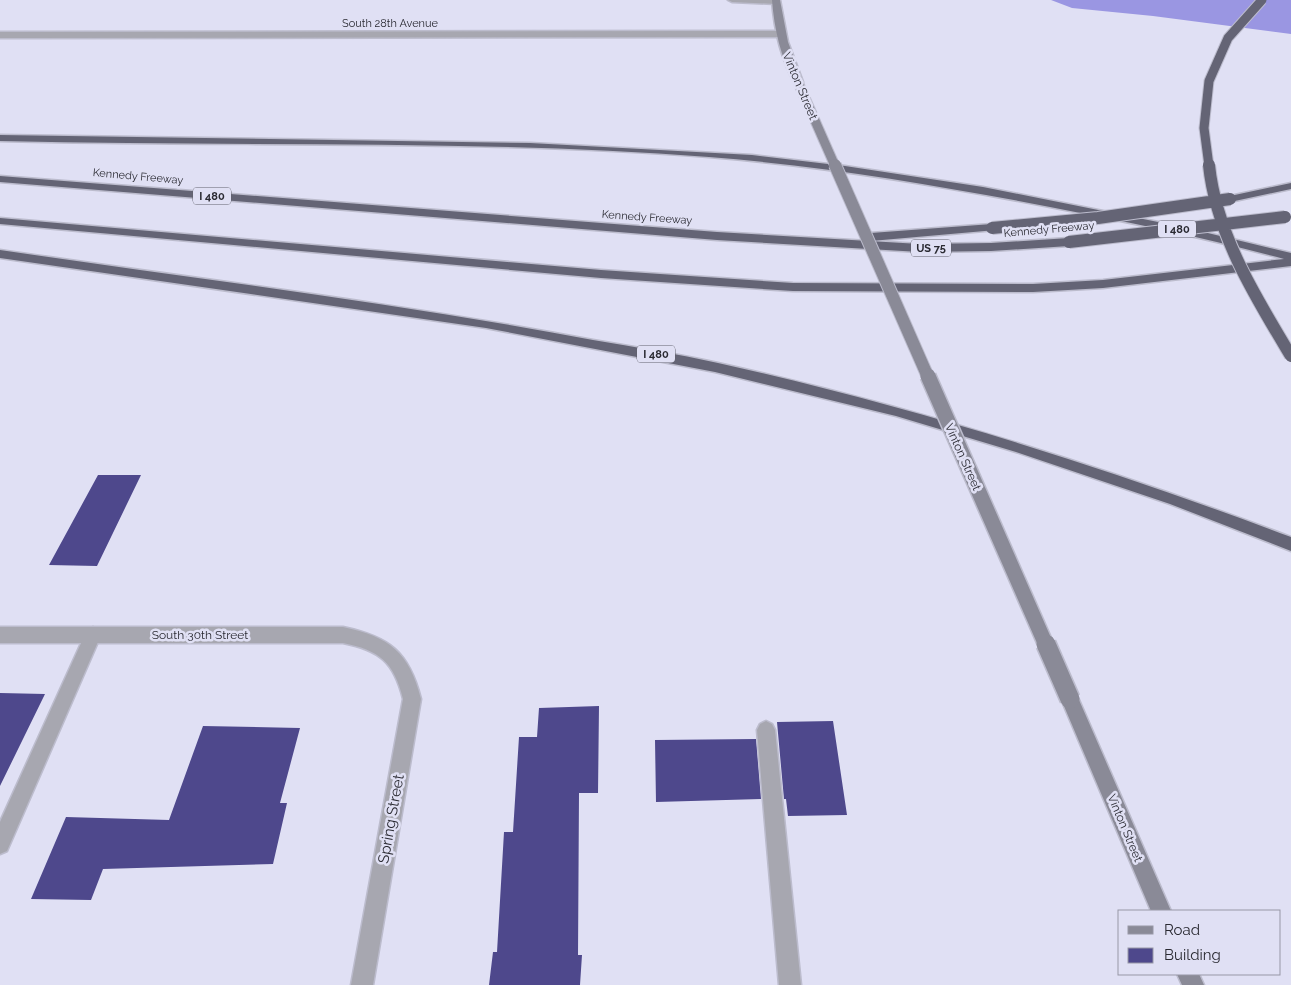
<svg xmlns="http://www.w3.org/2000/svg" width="1291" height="985" viewBox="0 0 1291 985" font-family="Raleway,sans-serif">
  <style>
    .forest { fill: #9a96e2 }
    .building { fill: #4e488c }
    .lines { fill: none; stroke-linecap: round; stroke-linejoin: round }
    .lane-casing { stroke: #bcbccd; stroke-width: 3 }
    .street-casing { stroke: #bcbccd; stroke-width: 3 }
    .secondary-casing { stroke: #bcbccd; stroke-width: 3 }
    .highway-casing { stroke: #bcbccd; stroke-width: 3 }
    .lane { fill: #a7a7b0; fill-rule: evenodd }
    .street { fill: #a7a7b0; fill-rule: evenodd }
    .secondary { fill: #8a8a97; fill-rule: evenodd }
    .highway { fill: #646475; fill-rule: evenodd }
    .secondary-bridge-far3-casing { stroke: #bcbccd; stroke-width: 11; stroke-linecap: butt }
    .secondary-bridge-far2-casing { stroke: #bcbccd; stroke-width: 14; stroke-linecap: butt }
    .secondary-bridge-far1-casing { stroke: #bcbccd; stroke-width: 18; stroke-linecap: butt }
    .secondary-bridge-casing { stroke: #bcbccd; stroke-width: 22; stroke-linecap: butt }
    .highway-bridge-far1-casing { stroke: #bcbccd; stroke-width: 11; stroke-linecap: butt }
    .highway-bridge-casing { stroke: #bcbccd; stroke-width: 14; stroke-linecap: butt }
    .secondary-bridge-far3 { stroke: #8a8a97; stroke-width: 9 }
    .secondary-bridge-far2 { stroke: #8a8a97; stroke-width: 12 }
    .secondary-bridge-far1 { stroke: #8a8a97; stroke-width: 15 }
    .secondary-bridge { stroke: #8a8a97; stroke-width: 19 }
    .highway-bridge-far1 { stroke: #646475; stroke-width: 9 }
    .highway-bridge { stroke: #646475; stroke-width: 12 }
    .labels { text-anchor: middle; stroke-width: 5; stroke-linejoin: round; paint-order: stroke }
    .far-street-label { font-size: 11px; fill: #2a2a32; stroke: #e0e0f4 }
    .shield { fill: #e0e0f4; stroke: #61616c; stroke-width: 1 }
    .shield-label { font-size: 11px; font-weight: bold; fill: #2a2a32 }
    .street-label { font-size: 12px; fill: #2a2a32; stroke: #e0e0f4 }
    .near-street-label { font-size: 15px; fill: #2a2a32; stroke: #e0e0f4 }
  </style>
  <rect width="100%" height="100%" fill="#e0e0f4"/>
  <path class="forest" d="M1051,0h240v34l-138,-18 -81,-8z"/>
  <path class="building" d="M98,475h43l-44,91 -48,-1z
    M0,693l45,1 -45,92z
    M599,706l-1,87h-19l-1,162h4l-2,30h-91l4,-33h4l7,-120h9l6,-95h18l2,-29z
    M833,721l14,94 -59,1 -2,-17h-2l-7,-77z
    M203,726l97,2 -20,75h7l-14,61 -170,5 -12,31 -60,-1 35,-82 103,3z
    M756,739l5,60 -105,3 -1,-62z"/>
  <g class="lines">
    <g class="lane-casing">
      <path id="lane" d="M728,0h50l2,2 -4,2 -44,-2z
        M93,627l6,3 2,5 -94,216 -7,3v-32l87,-192z"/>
    </g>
    <g class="street-casing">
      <path id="street" d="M0,32l781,-1 4,3 -4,3 -781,1z
        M0,627h343c47,10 66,25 78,72l-48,286h-22l52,-286c-9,-37 -24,-49 -60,-56h-343z
        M766,721l6,3 3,6 26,255h-22l-22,-255 3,-6z"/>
    </g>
    <g class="secondary-casing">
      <path id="secondary" d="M772,0h8l8,42 15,40 -2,2h-6c-14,-25 -21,-56 -23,-84z
        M1070,690l6,3 95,218h-20l-90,-212 3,-6z
        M1177,974h22l5,11h-22z"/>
    </g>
    <g class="highway-casing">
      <path id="highway" d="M0,135l530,8 222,12 93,11 138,21 200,40 108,26v13l-188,22 -70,4 -240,-1 -192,-13 -601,-54v-6l601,52 192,13 240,1 70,-4 181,-21c-77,-21 -156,-37 -234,-52 -113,-22 -227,-41 -341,-50 -236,-18 -473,-10 -709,-16z
        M0,176l717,56 203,12 71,-1 78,-5 6,4 -6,4 -78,5 -71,1 -203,-12 -717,-58z
        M1291,183v6l-61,13 -6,-3 6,-3z
        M992,224l4,2v4l-125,11 -6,-4 6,-4z
        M0,250c198,29 397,53 593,90 42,7 84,14 125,23 197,44 384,103 573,174v14l-121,-47 -154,-52 -120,-36 -181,-44 -229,-44 -486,-70z"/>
    </g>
    <use href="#lane" class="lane"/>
    <use href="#street" class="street"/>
    <use href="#secondary" class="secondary"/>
    <use href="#highway" class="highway"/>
    <g class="secondary-bridge-far3-casing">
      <path id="secondary-bridge-far3" d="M798,82l37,84"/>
    </g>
    <g class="secondary-bridge-far2-casing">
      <path id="secondary-bridge-far2" d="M835,165l93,212"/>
    </g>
    <g class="secondary-bridge-far1-casing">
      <path id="secondary-bridge-far1" d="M928,376l118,269"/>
    </g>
    <g class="secondary-bridge-casing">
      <path id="secondary-bridge" d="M1046,644l24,55"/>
    </g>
    <g class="highway-bridge-far1-casing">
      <path id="highway-bridge-far1" d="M1209,166l-5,-38 5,-47 19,-43 34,-38"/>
    </g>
    <g class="highway-bridge-casing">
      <path id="highway-bridge" d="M1209,165c7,69 47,133 82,191
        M992,228l106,-10 132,-19
        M1069,242l216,-25"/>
    </g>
    <use href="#secondary-bridge-far3" class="secondary-bridge-far3"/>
    <use href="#secondary-bridge-far2" class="secondary-bridge-far2"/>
    <use href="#secondary-bridge-far1" class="secondary-bridge-far1"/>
    <use href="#secondary-bridge" class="secondary-bridge"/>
    <use href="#highway-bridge-far1" class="highway-bridge-far1"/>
    <use href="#highway-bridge" class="highway-bridge"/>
  </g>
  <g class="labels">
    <g class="far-street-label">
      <text x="390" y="27">South 28th Avenue</text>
      <text transform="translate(138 176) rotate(5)" y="4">Kennedy Freeway</text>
      <text transform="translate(647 217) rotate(4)" y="4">Kennedy Freeway</text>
      <text transform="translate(1049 229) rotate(-5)" y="4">Kennedy Freeway</text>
    </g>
    <g class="shield">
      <rect x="193" y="187.5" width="38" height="17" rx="4"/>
      <rect x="1158" y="220.5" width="38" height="17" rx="4"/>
      <rect x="911" y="239.5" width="40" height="17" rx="4"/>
      <rect x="637" y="345.5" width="38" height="17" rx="4"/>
    </g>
    <g class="shield-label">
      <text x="212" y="200">I 480</text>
      <text x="1177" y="233">I 480</text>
      <text x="931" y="252">US 75</text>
      <text x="656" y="358">I 480</text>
    </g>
    <g class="street-label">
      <text transform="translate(800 86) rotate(67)" y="4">Vinton Street</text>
      <text transform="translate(963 457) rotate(66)" y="4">Vinton Street</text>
      <text x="200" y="639">South 30th Street</text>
      <text transform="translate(1125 828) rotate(67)" y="4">Vinton Street</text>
    </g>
    <g class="near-street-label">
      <text transform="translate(391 819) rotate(-80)" y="5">Spring Street</text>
    </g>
  </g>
  <rect x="1118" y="910" width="162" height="65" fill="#e0e0f4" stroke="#9797a6"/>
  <rect x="1128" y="926" width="25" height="8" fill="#8a8a97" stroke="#9797a6"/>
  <text x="1164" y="935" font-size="15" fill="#2a2a32">Road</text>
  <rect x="1128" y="948" width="25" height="15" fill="#4e488c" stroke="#9797a6"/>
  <text x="1164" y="960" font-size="15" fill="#2a2a32">Building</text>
</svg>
